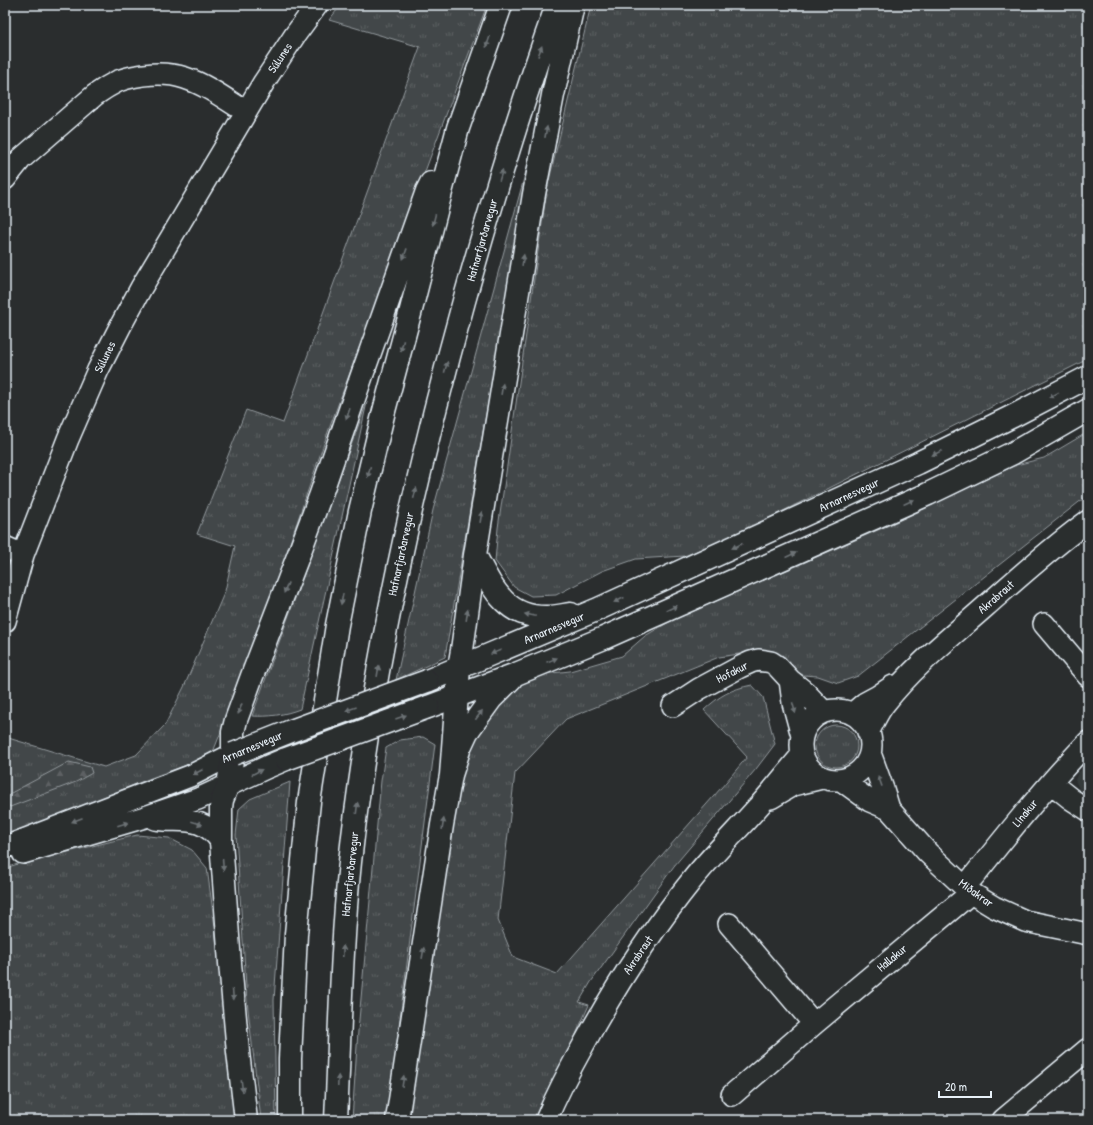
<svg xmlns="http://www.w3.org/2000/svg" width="1093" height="1125" viewBox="0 0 1093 1125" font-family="'Patrick Hand',sans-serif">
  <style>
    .built { fill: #363a3b }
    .grass { fill: url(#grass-tufts); stroke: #959ca0 }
    .forest { fill: url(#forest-firs); stroke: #959ca0 }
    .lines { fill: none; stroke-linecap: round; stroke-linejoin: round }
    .minor-casing { stroke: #e8f1f8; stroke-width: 24 }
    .major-casing { stroke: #e8f1f8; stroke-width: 25 }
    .minor { stroke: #2a2d2e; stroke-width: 21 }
    .major { stroke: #2a2d2e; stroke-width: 22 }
    .major-bridge-casing { stroke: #e8f1f8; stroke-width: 25; stroke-linecap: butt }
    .major-bridge { stroke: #2a2d2e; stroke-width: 22 }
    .oneway { fill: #6c7275 }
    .labels { text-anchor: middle; stroke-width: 3; stroke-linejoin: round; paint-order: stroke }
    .street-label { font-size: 12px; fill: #e8f1f8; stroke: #2a2d2e }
  </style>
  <defs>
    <pattern id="grass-tufts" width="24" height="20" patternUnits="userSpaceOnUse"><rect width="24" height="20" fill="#424648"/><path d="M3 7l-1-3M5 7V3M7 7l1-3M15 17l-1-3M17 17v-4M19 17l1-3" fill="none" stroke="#5d6163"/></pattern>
    <pattern id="forest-firs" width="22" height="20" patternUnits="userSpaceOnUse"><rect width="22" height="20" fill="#424648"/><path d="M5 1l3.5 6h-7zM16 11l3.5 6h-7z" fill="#5d6163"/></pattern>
  </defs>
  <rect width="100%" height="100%" fill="#2a2d2e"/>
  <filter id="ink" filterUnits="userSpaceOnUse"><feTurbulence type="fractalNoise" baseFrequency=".025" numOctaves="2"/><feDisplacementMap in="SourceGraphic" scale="8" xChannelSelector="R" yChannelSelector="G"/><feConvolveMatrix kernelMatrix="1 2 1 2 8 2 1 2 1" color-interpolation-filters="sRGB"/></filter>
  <g filter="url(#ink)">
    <path class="built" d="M1088,762v35l-8,-6 -5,-11 3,-7z"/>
    <path class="grass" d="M341,5h146l-158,424 -74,216 -38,97 -4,10 -10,7 -52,19 -146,59v-100l99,30 32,-12 29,-30 19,-38 41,-96 10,-45 -38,-12 49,-124 37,13 137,-376 -91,-27z
      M591,5h497v354l-347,173 -56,24 -49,3 -34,12 -46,24 -25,1 -17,-9 -19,-26 3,-33 49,-339z
      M529,160l-84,497 -49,23 37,-170z
      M367,402l-67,307c-16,6 -31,8 -48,7z
      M1088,432v63l-230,181 -20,7 -20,-7 -15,-1 -25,-13 -25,-10 -34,5 -153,62 -51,54 -17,147 15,37 44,17 164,-186 26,-31 -43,-47c15,-14 27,-21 48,-25l11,12 12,47 -19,25 -82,97 -83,116 -12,20 10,3 -51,115h-129l11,-97 45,-274 40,-56 20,-12 18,-7 27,-3 52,-15 23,-20 24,-14 227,-100 120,-57 28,-7z
      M815 746a21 21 0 1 1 42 0a21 21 0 1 1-42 0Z
      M423,737l12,7 -48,376h-35l6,-89 23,-250 5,-33 14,-8z
      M290,782l-16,218 2,120h-15l-14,-119 -11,-166 3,-26 11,-10z
      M137,835l32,3 23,12 15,18 8,59 20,193h-230v-252l42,-13 21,-3z"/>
    <path class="forest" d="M69,762l21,5 2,6 -16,9 -66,25 -5,-8 6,-6z"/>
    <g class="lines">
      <g class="minor-casing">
        <path id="minor" d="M5,179l16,-20 74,-64c7,-5 15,-10 23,-14 20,-7 46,-10 67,-3 22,7 42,22 61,34
          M5,547l18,8
          M5,621l18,-66 45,-116 30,-69 23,-45 20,-37 123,-206 31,-47 22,-30
          M1044,624l44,52
          M790,680l3,23 9,33
          M673,706l26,-17 41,-22 11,-5 7,-2 7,1 6,1 6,4 13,14 15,12 19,20
          M801 745a35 35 0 1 1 70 0a35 35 0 1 1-70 0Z
          M852,714l13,-11 13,-7 15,-10
          M868,732c6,-10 10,-21 17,-29 29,-37 66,-66 101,-97 33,-29 66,-59 102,-85
          M870,753l13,36 6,20
          M841,780l29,21 19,8 39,44 43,40 23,14 31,14 63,13
          M1051,783l20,16 17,11
          M771,798l22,-13 29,-7
          M155,819c28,4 46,-5 66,22
          M5,847l185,-71 43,-22
          M23,853l122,-36 53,-18 30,-14
          M965,887c40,-50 79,-99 123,-145
          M729,924l85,100
          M732,1095l82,-71 157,-131
          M546,1120c11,-26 24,-51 38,-76 31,-57 67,-113 108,-164 20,-25 44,-48 65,-72 16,-17 30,-36 45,-53
          M1003,1120l85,-71"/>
      </g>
      <g class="major-casing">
        <path id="major" d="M475,555c17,32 30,63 72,62 8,0 16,-2 24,-3
          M427,681l169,-71 322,-147 97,-48 73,-38
          M428,707l88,-33 88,-36 324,-144 85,-41 75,-43
          M451,775l8,-107 3,-18 13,-95 59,-361 19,-99 20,-90
          M228,785l39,-18 19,-8
          M246,1120l-8,-68 -8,-89 -9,-122v-33l1,-8 6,-15 5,-31v-22l3,-12 16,-44 48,-125 21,-57 40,-116 66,-187 4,-8
          M290,1120v-61l6,-125 8,-84 5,-48 28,-177 23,-114 24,-100 27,-101 29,-114 18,-68 43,-123
          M336,1120c4,-86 5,-172 14,-258 21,-190 63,-377 114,-561 28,-100 58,-199 93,-296
          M397,1120l45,-295 9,-50 9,-28 7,-15 24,-33 20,-20"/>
      </g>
      <use href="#minor" class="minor"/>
      <use href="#major" class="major"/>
      <g class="major-bridge-casing">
        <path id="major-bridge" d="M233,754l58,-23 136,-50
          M286,759l142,-52"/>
      </g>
      <use href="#major-bridge" class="major-bridge"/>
    </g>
    <defs><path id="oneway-solid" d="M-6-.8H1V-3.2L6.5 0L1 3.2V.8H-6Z"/></defs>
    <g class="oneway">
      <use href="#oneway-solid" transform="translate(488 42) rotate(109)"/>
      <use href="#oneway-solid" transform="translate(540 51) rotate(-70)"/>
      <use href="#oneway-solid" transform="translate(546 132) rotate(-79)"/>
      <use href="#oneway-solid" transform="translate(501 175) rotate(-73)"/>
      <use href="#oneway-solid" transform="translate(434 220) rotate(104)"/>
      <use href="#oneway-solid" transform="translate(405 254) rotate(110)"/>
      <use href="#oneway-solid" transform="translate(523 260) rotate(-81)"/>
      <use href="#oneway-solid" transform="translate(402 346) rotate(105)"/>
      <use href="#oneway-solid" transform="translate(446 367) rotate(-74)"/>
      <use href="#oneway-solid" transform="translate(502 389) rotate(-81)"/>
      <use href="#oneway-solid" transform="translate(1054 395) rotate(152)"/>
      <use href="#oneway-solid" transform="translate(348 414) rotate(109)"/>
      <use href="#oneway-solid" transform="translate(937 453) rotate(154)"/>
      <use href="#oneway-solid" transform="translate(369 472) rotate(104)"/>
      <use href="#oneway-solid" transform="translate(415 493) rotate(-76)"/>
      <use href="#oneway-solid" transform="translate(909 502) rotate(-24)"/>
      <use href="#oneway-solid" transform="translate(481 517) rotate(-81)"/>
      <use href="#oneway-solid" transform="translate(737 546) rotate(156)"/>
      <use href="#oneway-solid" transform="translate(791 555) rotate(-24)"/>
      <use href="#oneway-solid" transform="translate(286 588) rotate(111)"/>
      <use href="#oneway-solid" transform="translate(342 599) rotate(101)"/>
      <use href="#oneway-solid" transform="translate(619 600) rotate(155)"/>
      <use href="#oneway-solid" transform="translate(672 608) rotate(-24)"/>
      <use href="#oneway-solid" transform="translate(467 615) rotate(-82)"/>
      <use href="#oneway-solid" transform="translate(530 615) rotate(-168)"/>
      <use href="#oneway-solid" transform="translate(496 652) rotate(158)"/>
      <use href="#oneway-solid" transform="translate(552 660) rotate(-22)"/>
      <use href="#oneway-solid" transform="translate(378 671) rotate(-81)"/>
      <use href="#oneway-solid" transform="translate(794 708) rotate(75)"/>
      <use href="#oneway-solid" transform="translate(240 709) rotate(110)"/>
      <use href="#oneway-solid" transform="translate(351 709) rotate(160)"/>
      <use href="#oneway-solid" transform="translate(479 715) rotate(-53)"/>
      <use href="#oneway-solid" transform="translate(401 717) rotate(-20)"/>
      <use href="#oneway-solid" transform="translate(198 772) rotate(152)"/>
      <use href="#oneway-solid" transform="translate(257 772) rotate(-27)"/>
      <use href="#oneway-solid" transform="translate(880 781) rotate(-110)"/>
      <use href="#oneway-solid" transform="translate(357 808) rotate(-83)"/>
      <use href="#oneway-solid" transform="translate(77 820) rotate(159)"/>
      <use href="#oneway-solid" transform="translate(197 823) rotate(17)"/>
      <use href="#oneway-solid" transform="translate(123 824) rotate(-17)"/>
      <use href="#oneway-solid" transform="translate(443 824) rotate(-81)"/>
      <use href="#oneway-solid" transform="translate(223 865) rotate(86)"/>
      <use href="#oneway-solid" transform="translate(343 951) rotate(-88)"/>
      <use href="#oneway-solid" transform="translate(423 953) rotate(-81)"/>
      <use href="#oneway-solid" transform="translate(233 995) rotate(85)"/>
      <use href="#oneway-solid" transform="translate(338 1081) rotate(-88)"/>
      <use href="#oneway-solid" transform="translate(403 1081) rotate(-81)"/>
      <use href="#oneway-solid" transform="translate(242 1086) rotate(83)"/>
    </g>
  </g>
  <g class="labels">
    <g class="street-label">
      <text transform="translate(280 58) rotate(-56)" y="4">Súlunes</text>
      <text transform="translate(482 240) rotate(-74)" y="4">Hafnarfjarðarvegur</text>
      <text transform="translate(105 357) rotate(-64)" y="4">Súlunes</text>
      <text transform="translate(849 495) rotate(-25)" y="4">Arnarnesvegur</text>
      <text transform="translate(401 554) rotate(-78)" y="4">Hafnarfjarðarvegur</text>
      <text transform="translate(996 597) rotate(-41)" y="4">Akrabraut</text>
      <text transform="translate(554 628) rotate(-23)" y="4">Arnarnesvegur</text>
      <text transform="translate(732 672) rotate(-27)" y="4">Hofakur</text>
      <text transform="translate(252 747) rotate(-23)" y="4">Arnarnesvegur</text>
      <text transform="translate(1025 813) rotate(-50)" y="4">Línakur</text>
      <text transform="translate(350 874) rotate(-84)" y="4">Hafnarfjarðarvegur</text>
      <text transform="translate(976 893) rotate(36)" y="4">Miðakrar</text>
      <text transform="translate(638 955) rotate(-56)" y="4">Akrabraut</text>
      <text transform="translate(892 958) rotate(-40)" y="4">Hallakur</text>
    </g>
  </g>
  <rect width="1093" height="1125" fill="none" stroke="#2a2d2e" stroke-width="20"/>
  <rect x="10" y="10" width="1073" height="1105" fill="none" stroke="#e8f1f8" stroke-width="1.5" filter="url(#ink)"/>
  <path d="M939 1091v6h52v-6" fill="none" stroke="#e8f1f8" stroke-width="2"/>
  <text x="945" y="1091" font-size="12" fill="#e8f1f8" stroke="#2a2d2e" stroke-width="3" paint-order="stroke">20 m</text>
</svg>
